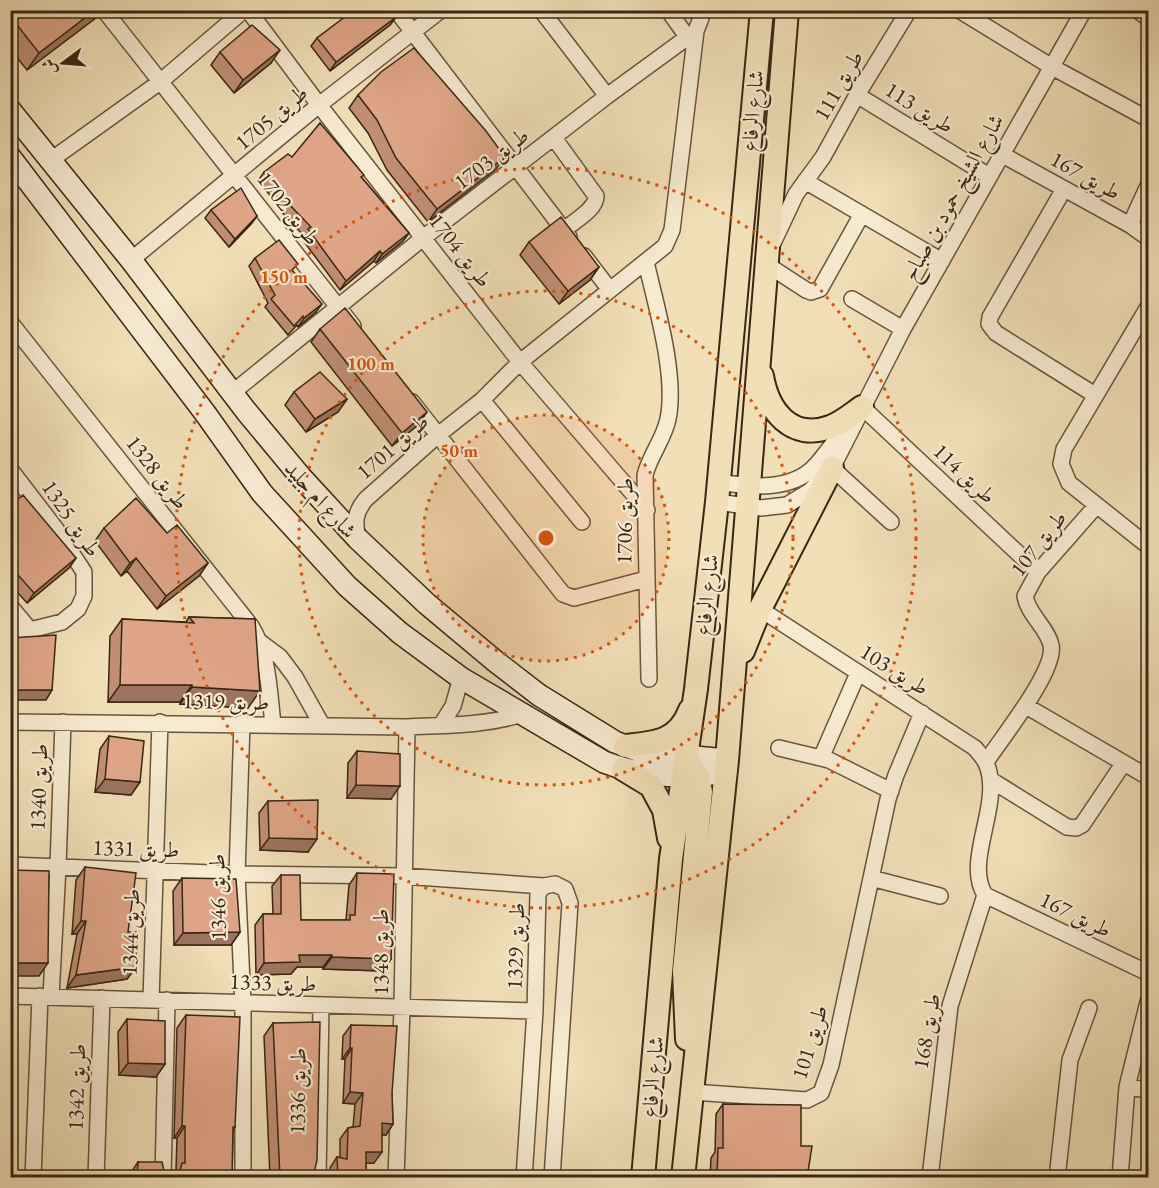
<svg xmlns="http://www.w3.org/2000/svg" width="1159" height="1188" viewBox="0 0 1159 1188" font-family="'EB Garamond',Amiri,serif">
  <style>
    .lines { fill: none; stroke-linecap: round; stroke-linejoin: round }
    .street-casing { stroke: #68553d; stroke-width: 18 }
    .secondary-casing { stroke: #3a2714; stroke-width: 24 }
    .primary-casing { stroke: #3a2714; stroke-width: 26 }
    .street { stroke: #f6ead1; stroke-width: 15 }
    .secondary { stroke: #f6ead1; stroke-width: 21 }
    .primary { stroke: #f1dfb8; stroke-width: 22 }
    .wall { fill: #c08e75; stroke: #3a2714; stroke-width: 1.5 }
    .shaded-wall { fill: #9c745f; stroke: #3a2714; stroke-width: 1.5 }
    .building { fill: #dfa588; stroke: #3a2714; stroke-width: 1.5 }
    .ring { fill: none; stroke: #d7540d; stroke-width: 3; stroke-dasharray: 3 6 }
    .labels { text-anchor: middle; stroke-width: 4.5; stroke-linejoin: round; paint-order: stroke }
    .street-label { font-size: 22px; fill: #3a2714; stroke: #f6ead1 }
    .centre { fill: #d7540d; stroke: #f6ead1; stroke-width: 3 }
    .ring-label { font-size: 18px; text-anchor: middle; font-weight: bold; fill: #d7540d; stroke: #f6ead1; stroke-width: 4.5; stroke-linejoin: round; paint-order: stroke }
  </style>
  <rect width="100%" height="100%" fill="#f1dfb8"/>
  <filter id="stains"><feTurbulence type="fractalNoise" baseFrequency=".00333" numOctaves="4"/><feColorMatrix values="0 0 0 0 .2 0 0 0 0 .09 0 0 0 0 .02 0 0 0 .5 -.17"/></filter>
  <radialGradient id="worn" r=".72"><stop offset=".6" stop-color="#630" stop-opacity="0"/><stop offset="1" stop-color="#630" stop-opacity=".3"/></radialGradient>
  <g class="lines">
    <g class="street-casing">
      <path id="street" d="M104,10l249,316
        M248,10l71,95 201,257 127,148
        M396,10l173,227
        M541,10l66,86
        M668,10l20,28
        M959,10l93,57 96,52
        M1137,10l11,8
        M857,95l132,81
        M554,138l42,58c0,14 -22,25 -32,34
        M1001,154l129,71 18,13
        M51,160l109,-78 84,-72
        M805,181l137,80
        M1064,189l-74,128 -1,7 7,9 99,62
        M1130,225l18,-39
        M773,243l23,-49 27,-37 34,-62 52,-85
        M584,256l26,34
        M131,260l188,-155 122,-95
        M646,262c10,44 31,113 22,157 -4,20 -18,36 -23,56l4,204
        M766,264l40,26 5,2 9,-3 42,-75
        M852,299l51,30
        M1148,307l-84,142 -3,15 8,19 79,63
        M10,322l241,304c18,29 18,65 22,98
        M232,393l191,-155 184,-142 89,-65
        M482,400l100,122
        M412,402l151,192 11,4 72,-19
        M862,407l176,165
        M832,468l59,54
        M10,469l46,60 28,43v24l-6,13 -16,13 -52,13
        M718,482c32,5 74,10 98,-17 10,-11 19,-25 29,-37
        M717,502l44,6 26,-3 23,-14 22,-23 71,-139 181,-319
        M358,539c-4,-17 -3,-27 8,-40l72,-64 44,-35 38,-38 145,-116 7,-16 24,-199 8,-21
        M10,606l21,25
        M760,609l215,139c3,4 8,9 11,15 18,40 -23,97 -1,132
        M260,642l20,15 15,20 27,48
        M1026,706l122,71
        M10,722l397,5c40,-2 77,-1 115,-13
        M242,723l-5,151 6,130v174
        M441,725l12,-19 8,-28
        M779,748l50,12 62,31
        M821,758l37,-85
        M986,762c14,-22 71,-92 65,-117 -4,-18 -23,-30 -26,-49l13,-24 58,-66
        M991,780l76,47 9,1 6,-3 41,-61
        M10,865l227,9 166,2 141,10
        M871,878l69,18
        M985,895l163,78
        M10,996l525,15
        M51,996l7,-129 5,-145
        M151,1000l9,-278
        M1127,1087l21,3
        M692,1092l115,8 14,-7 10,-28 57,-266 8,-24 26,-62
        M33,1178l7,-182
        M96,1178l6,-180
        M163,1178l4,-178
        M318,1178l3,-172
        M396,1178l6,-170 5,-281
        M524,1178l11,-167 3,-118 6,-7 11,-2 10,5 5,14 -18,275
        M930,1178l20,-172 35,-111
        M1057,1178l13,-118 19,-52
        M1120,1178l7,-91 21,-85"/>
    </g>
    <g class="secondary-casing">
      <path id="secondary" d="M10,110l121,150 115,151 54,65 58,63 69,65 68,57 44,34 76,47 27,10 85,8
        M10,157l195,256 57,80 85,93 53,47 61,45 143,84c38,15 82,17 122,10"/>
    </g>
    <g class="primary-casing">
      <path id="primary" d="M762,376c6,35 29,65 68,51 12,-4 22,-13 32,-20
        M743,651l17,-42 72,-141
        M625,746c30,-3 53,-4 65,-36
        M686,757l12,19 3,16 -17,179 3,68
        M623,769l28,17 13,24 5,28
        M643,1178l28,-319 25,-170 21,-187 45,-492
        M683,1178l44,-418 60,-750"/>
    </g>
    <use href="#street" class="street"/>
    <use href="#secondary" class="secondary"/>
    <use href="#primary" class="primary"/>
  </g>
  <path class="wall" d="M10,10h92l-5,7 -70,53 -17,-21z
    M396,17l-6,8 -60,46 -19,-25 6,-8z
    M220,52l51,11 -37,30 -23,-28z
    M358,95l138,74 -68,53 -41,-52 -19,-37 -19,-25z
    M292,157l70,21 47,55 -7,9 -26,21 -2,-2 -34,29 -38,-51 2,-3 -26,-28 1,-2 -21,-25 6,-9z
    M211,210l46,6 -6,8 -22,23 -24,-29z
    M529,242l70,25 -9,13 -31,24 -39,-49z
    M255,258l38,14 23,40 -18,15 -1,-2 -9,10 -23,-28 3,-4 -19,-37z
    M320,329l98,96 -26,21 -81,-104z
    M294,392l53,7 -9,13 -32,20 -21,-27z
    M10,506l66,52 -7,10 -42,35 -17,-19z
    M104,528l63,5 41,30 -9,13 -42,33 -30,-38 -6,5 -26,-35z
    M189,617l66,2 -7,89 -68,-4v-2h-72l2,-66 12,-17 64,3z
    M109,736l31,46 -9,13 -36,-3 5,-43z
    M357,751l34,48 -44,-1 1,-35z
    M268,801l40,51 -48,-2 -1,-37z
    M85,867l43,65 8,35 -9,12 -60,9 10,-54h-5l4,-54z
    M357,873l34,86 -8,12 -60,-2v-2h-26l-6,7 -35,1 -1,-50 8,-11h10l-1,-28 9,-11 20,45h45l3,-35z
    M182,878l58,54 -9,13h-57l-1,-54z
    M186,1015l49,112 -2,4 -1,47h-103l1,-4 8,-12 34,13 4,-5 1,-32h-3l3,-110z
    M127,1019l38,45 -9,13 -37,-2 -1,-43z
    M273,1023l40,155h-43l-6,-142z
    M351,1025l41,68 1,31 -7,11h-4l-8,28h-8v15h-36v-10l7,-11 3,1v-19l8,-11 5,-1 2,-23 -12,-1 2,-44h-3l1,-23z
    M723,1104l78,42 6,32h-97l1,-20 4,-6 1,-38z"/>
  <path class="shaded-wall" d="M95,10h7l-5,7 -70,53 12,-17z
    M396,17l-6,8 -60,46 6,-9z
    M280,50l-9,13 -37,30 9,-13z
    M505,157l-9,12 -68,53 9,-13z
    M257,216l-6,8 -22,23 6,-8z
    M409,233l-7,9 -26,21 6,-9z
    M380,251l-6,10 -34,29 6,-9z
    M599,267l-9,13 -31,24 9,-13z
    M322,304l-6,8 -18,15 6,-9z
    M347,399l-9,13 -32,20 9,-13z
    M427,412l-9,13 -26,21 10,-13z
    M76,558l-7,10 -42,35 7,-10z
    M136,558l-9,13 -6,5 9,-13z
    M208,563l-9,13 -42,33 9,-13z
    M120,685h72l-12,17h-72z
    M192,687l68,4 -12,17 -68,-4z
    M10,690h42l-6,10h-36z
    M105,779l35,3 -9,13 -36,-3z
    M356,785l44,1 -9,13 -44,-1z
    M269,838l48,1 -9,13 -48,-2z
    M81,921h5l-9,13h-5z
    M240,932l-9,13h-57l9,-12z
    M299,955h33l-9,12h-26l-6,7 -35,1 8,-12z
    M332,957l59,2 -8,12 -60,-2z
    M10,963h38l-9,13h-29z
    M136,967l-9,12 -60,9 9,-13z
    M350,1048h2l-7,11h-3z
    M128,1063l37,1 -9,13 -37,-2z
    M350,1092l13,1 -8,11 -12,-1z
    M382,1123l11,1 -7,11 -11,-1z
    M182,1126h3l-8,12h-3z
    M366,1152h16l-8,11h-15z"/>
  <path class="building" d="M10,10h85l-56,43 -29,-37z
    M354,10h37l5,7 -60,45 -19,-24z
    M252,25l28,25 -37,30 -23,-28z
    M414,48l72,83 19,26 -68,52 -41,-51 -19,-38 -19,-25 23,-23z
    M320,123l44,52 -3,2 48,56 -27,21 -2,-3 -34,30 -38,-52 3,-2 -27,-28 2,-2 -22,-25 24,-18 4,3z
    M241,188l16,28 -22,23 -24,-29z
    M561,217l38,50 -31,24 -39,-49z
    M279,240l19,24 -6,6 30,34 -18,14 -1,-2 -9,10 -23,-27 4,-4 -20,-37z
    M345,308l82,104 -25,21 -82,-104z
    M320,372l27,27 -32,20 -21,-27z
    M23,495l53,63 -42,35 -24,-27v-60z
    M136,498l31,35 10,-8 31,38 -42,33 -30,-38 -6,5 -26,-35z
    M189,617l66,2 5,72 -68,-4v-2h-72l2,-66 72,4z
    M56,635l-4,55h-42v-52z
    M109,736l35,5 -4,41 -35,-3z
    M357,751l43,3v32l-44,-1z
    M318,800l-1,39 -48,-1 -1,-37z
    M85,867l51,6 -8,59h8v35l-60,8 10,-54h-5z
    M10,870l39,1 -1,92h-38z
    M357,873l37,1 -3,85 -59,-2v-2h-33l1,7 -36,1 -1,-49h18v-39h19l1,45h49v-5h5z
    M182,878l54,1 4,53 -57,1z
    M186,1015l54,2 -5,110h-2l-1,51h-95l1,-16h24l2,9 8,4 8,-4 2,-8h3v-37h-3z
    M127,1019l38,2v43l-37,-1z
    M320,1022l-3,138 -4,18h-33l-7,-155z
    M351,1025l46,1 -5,67 1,31 -11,-1v29h-16v26h-28l-1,-21 10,2 1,-31 12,-2 3,-33 -13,-1 2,-44h-2z
    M723,1104l78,1v41h11l-5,32h-30l-22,-2v2h-38l1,-30h5z"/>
  <circle cx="546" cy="538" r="123" fill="#d7540d" fill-opacity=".12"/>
  <g class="ring">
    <circle cx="546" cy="538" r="123"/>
    <circle cx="546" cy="538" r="247"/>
    <circle cx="546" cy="538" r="370"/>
  </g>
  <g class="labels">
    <g class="street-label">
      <text transform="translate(838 85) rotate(-60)" y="8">طريق 111</text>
      <text transform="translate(920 107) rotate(32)" y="8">طريق 113</text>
      <text transform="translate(752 111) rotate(-85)" y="8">شارع الرفاع</text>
      <text transform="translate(271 117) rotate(-40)" y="8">طريق 1705</text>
      <text transform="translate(491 158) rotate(-37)" y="8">طريق 1703</text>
      <text transform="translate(1086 175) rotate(29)" y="8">طريق 167</text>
      <text transform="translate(952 197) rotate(-61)" y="8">شارع الشيخ حمود بن صباح</text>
      <text transform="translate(289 208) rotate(52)" y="8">طريق 1702</text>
      <text transform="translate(461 250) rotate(52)" y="8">طريق 1704</text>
      <text transform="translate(392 446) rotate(-41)" y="8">طريق 1701</text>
      <text transform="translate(158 472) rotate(52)" y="8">طريق 1328</text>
      <text transform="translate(965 473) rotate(43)" y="8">طريق 114</text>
      <text transform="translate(321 499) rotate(48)" y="8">شارع ام جليد</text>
      <text transform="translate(72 518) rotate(56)" y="8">طريق 1325</text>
      <text transform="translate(624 521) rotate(-89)" y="8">طريق 1706</text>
      <text transform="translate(1038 543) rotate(-52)" y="8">طريق 107</text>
      <text transform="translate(706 595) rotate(-84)" y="8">شارع الرفاع</text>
      <text transform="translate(895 669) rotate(32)" y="8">طريق 103</text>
      <text transform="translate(226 701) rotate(1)" y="8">طريق 1319</text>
      <text transform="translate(38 787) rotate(-88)" y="8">طريق 1340</text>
      <text transform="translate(136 848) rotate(2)" y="8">طريق 1331</text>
      <text transform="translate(217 897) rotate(-91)" y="8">طريق 1346</text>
      <text transform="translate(1076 914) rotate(26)" y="8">طريق 167</text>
      <text transform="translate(130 932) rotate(-88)" y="8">طريق 1344</text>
      <text transform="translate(515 946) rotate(-88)" y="8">طريق 1329</text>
      <text transform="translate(380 952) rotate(-90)" y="8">طريق 1348</text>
      <text transform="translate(273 982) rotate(2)" y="8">طريق 1333</text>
      <text transform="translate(926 1031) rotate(-80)" y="8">طريق 168</text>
      <text transform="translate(809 1042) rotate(-73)" y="8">طريق 101</text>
      <text transform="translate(652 1077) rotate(-85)" y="8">شارع الرفاع</text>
      <text transform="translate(76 1087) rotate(-88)" y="8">طريق 1342</text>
      <text transform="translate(297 1091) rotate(-89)" y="8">طريق 1336</text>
    </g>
  </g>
  <circle cx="546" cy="538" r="9" class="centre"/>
  <g class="ring-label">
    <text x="284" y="283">150 m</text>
    <text x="371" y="370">100 m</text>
    <text x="459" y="457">50 m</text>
  </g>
  <rect width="1159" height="1188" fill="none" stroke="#f1dfb8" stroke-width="36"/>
  <rect x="12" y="12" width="1135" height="1164" fill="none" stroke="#3a2714" stroke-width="3"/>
  <rect x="18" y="18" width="1123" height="1152" fill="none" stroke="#3a2714" stroke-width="1.5"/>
  <g transform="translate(63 63) rotate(254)" stroke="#f6ead1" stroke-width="4.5" paint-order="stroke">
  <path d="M0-4.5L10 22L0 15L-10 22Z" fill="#3a2714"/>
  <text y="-9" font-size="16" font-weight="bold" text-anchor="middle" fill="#3a2714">ش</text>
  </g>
  <rect width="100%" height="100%" filter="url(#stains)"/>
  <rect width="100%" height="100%" fill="url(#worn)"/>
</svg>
